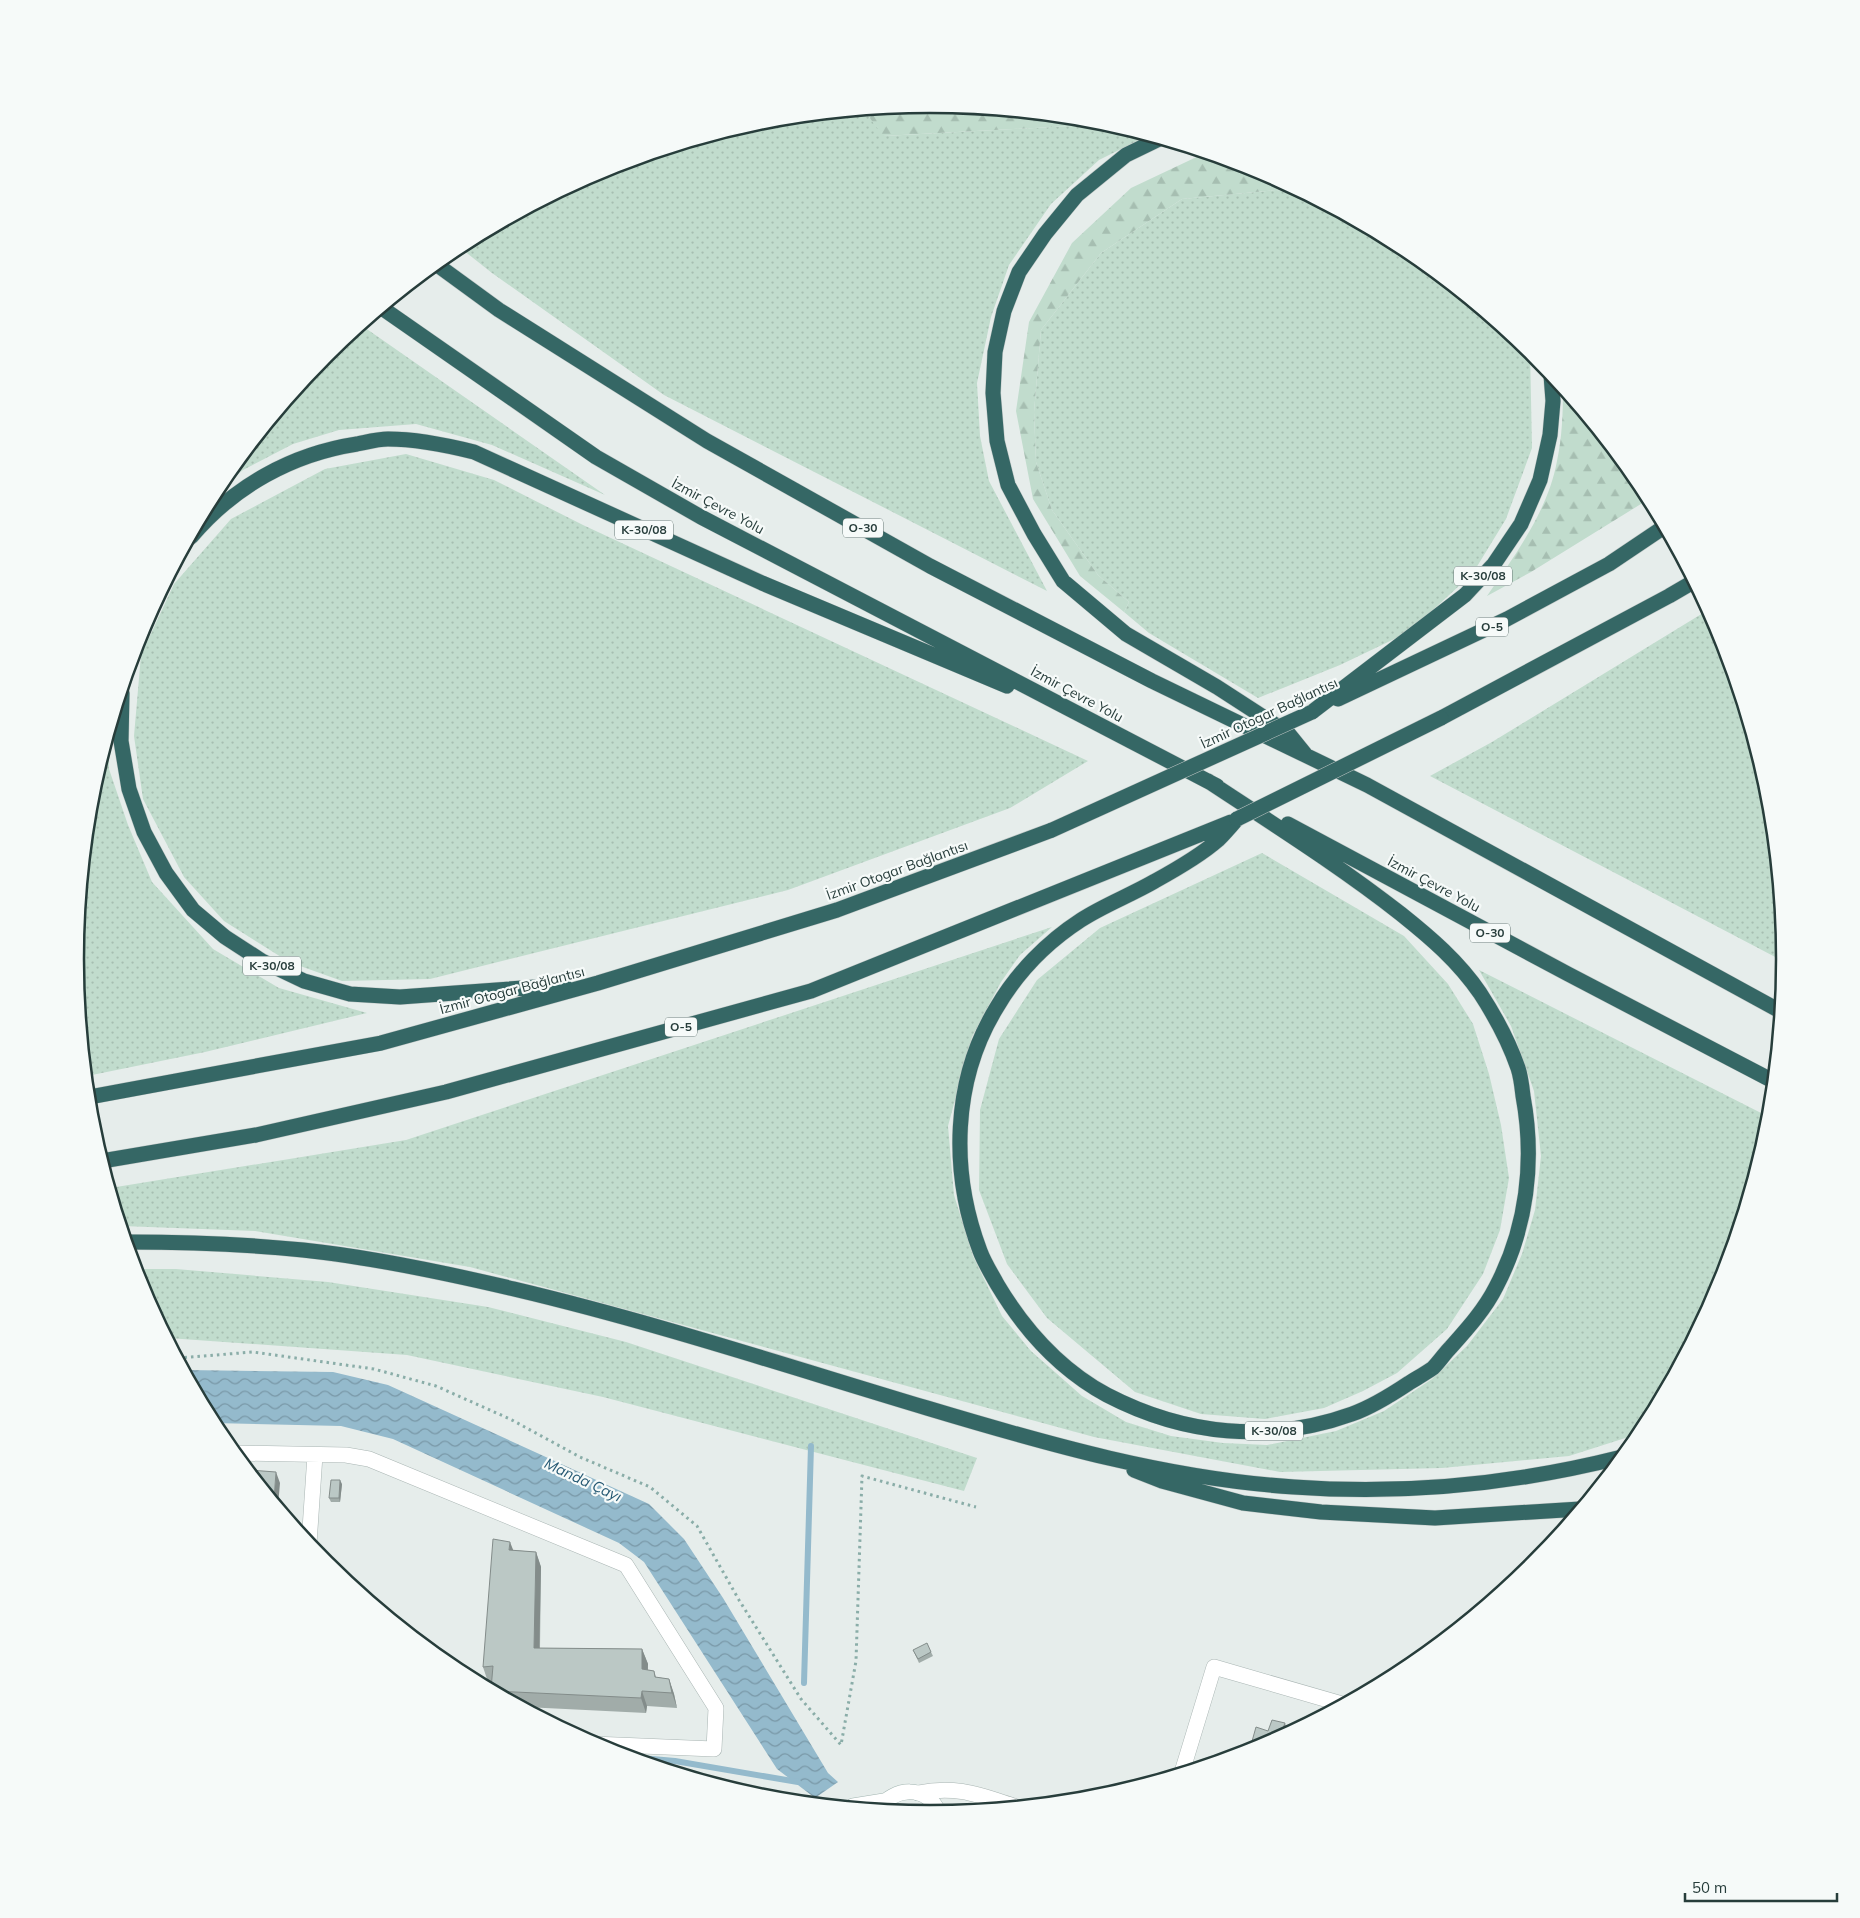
<svg xmlns="http://www.w3.org/2000/svg" width="1860" height="1918" viewBox="0 0 1860 1918" font-family="Mulish,sans-serif">
  <style>
    .grass { fill: url(#grass-dots) }
    .forest { fill: url(#forest-firs) }
    .water { fill: url(#water-waves) }
    .lines { fill: none; stroke-linecap: round; stroke-linejoin: round }
    .stream { stroke: #94bacc; stroke-width: 6 }
    .minor-casing { stroke: #a9b5b3; stroke-width: 16 }
    .secondary-casing { stroke: #a2b5b1; stroke-width: 16 }
    .motorway-casing { stroke: #c3c9c8; stroke-width: 16 }
    .path { stroke: #8aada8; stroke-width: 3; stroke-dasharray: 2.5 4; stroke-linecap: butt }
    .minor { stroke: #fff; stroke-width: 15 }
    .secondary { stroke: #fff; stroke-width: 15 }
    .motorway { stroke: #356765; stroke-width: 15 }
    .motorway-bridge-casing { stroke: #c3c9c8; stroke-width: 16; stroke-linecap: butt }
    .motorway-bridge { stroke: #356765; stroke-width: 15 }
    .wall { fill: #a1aca9 }
    .shaded-wall { fill: #838c8a }
    .building { fill: #bbc8c5; stroke: #838c8a }
    .labels { text-anchor: middle; stroke-width: 4.5; stroke-linejoin: round; paint-order: stroke }
    .shield { fill: #f6faf9; stroke: #657674; stroke-width: 1 }
    .shield-label { font-size: 12px; font-weight: bold; fill: #273d3b }
    .street-label { font-size: 14px; fill: #273d3b; stroke: #f6faf9 }
    .water-label { font-size: 15px; font-style: italic; fill: #275a74; stroke: #f6faf9 }
    .rim { fill: none; stroke: #273d3b; stroke-width: 2.5 }
  </style>
  <defs>
    <pattern id="grass-dots" width="8" height="8" patternUnits="userSpaceOnUse" patternTransform="scale(1.25)"><rect width="8" height="8" fill="#c1dccd"/><path d="M2 2h.1M6 6h.1" fill="none" stroke="#a6beb1" stroke-width="1.8" stroke-linecap="round"/></pattern>
    <pattern id="forest-firs" width="22" height="20" patternUnits="userSpaceOnUse" patternTransform="scale(1.25)"><rect width="22" height="20" fill="#c1dccd"/><path d="M5 1l3.5 6h-7zM16 11l3.5 6h-7z" fill="#a6beb1"/></pattern>
    <pattern id="water-waves" width="16" height="10" patternUnits="userSpaceOnUse" patternTransform="scale(1.25)"><rect width="16" height="10" fill="#94bacc"/><path d="M0 5q4-4 8 0t8 0" fill="none" stroke="#7998a7"/></pattern>
  </defs>
  <rect width="100%" height="100%" fill="#e6edeb"/>
  <path class="grass" d="M864,110l20,26 225,-12 38,12 -48,24 -48,44 -42,61 -18,52 -14,66 3,53 9,45 58,110 -383,-196 -172,-122 -34,-27 145,-77 160,-49z
    M1276,190l27,4 102,54 125,102 2,98 -26,71 -33,54 -64,59 -69,33 -82,33 -109,-65 -25,-21 5,-10 -31,-27 -46,-65 -16,-48 -2,-50 7,-82 60,-77 81,-54z
    M361,325l244,170 -113,-50 -76,-21 -77,6 -46,14 -50,26 -29,23 5,-9 107,-130z
    M406,454l88,26 89,45 505,236 -78,47 -222,82 -358,89 -88,2 -53,-19 -65,-41 -40,-44 -41,-78 -9,-63 7,-81 33,-71 57,-65 94,-50z
    M1708,610l12,22 49,160 16,170 -355,-186 62,-34z
    M109,734v35l19,56 24,57 61,67 66,39 88,25 -162,39 -118,24 -12,-117 16,-167z
    M1262,853l142,83 44,48 25,40 16,50 12,51 8,53 -9,52 -17,44 -36,55 -50,44 -34,18 -39,17 -59,11 -64,-5 -66,-22 -88,-74 -40,-54 -28,-74 1,-80 19,-71 38,-59 63,-52z
    M1052,927l-32,28 -19,27 -29,55 -24,89 6,69 19,61 29,60 29,35 51,45 44,26 45,14 52,7 44,2 69,-14 48,-20 48,-32 35,-33 36,-47 19,-45 13,-44 6,-54 -7,-65 -23,-65 -32,-56 290,147v9l-49,160 -79,147 -72,23 -127,12 -162,4 -186,-35 -624,-170 -215,-36 -133,-5 -12,-38 296,-48z
    M135,1269h41l152,13 160,25 138,35 351,116 -13,33 -361,-94 -196,-42 -239,-17 -28,-52z"/>
  <path class="forest" d="M930,104l167,16 12,4 -226,12 -19,-26z
    M1205,153l52,16 46,25 -27,-4 -94,9 -81,54 -60,77 -7,82 2,50 16,48 46,65 31,27 -5,10 -44,-36 -47,-77 -17,-88 13,-89 43,-79 59,-55z
    M1563,389l78,95 8,15 -118,73 -44,24c28,-41 61,-85 70,-135 5,-23 6,-48 6,-72z"/>
  <path class="water" d="M185,1370l148,2 55,13 261,119 35,35 39,59 105,175 10,9 -23,16 -38,-29 -133,-207 -25,-19 -226,-104 -52,-13 -128,-3z"/>
  <g class="lines">
    <path class="stream" d="M804,1683l7,-237
      M629,1757l46,4 123,21"/>
    <g class="minor-casing">
      <path id="minor" d="M235,1453l111,2 23,4 257,106 90,143 -2,41 -121,-5
        M309,1544l6,-89
        M1182,1772l32,-105 128,37
        M918,1793c38,-8 61,2 96,13"/>
    </g>
    <g class="secondary-casing">
      <path id="secondary" d="M853,1806l31,-5
        M878,1809c16,-22 49,-25 61,4"/>
    </g>
    <g class="motorway-casing">
      <path id="motorway" d="M1159,139l-33,16 -49,40 -32,39 -26,38 -15,39 -9,41 -2,41 4,48 11,44 26,49 29,47 63,53 91,53 71,46 17,21
        M436,264l63,46 208,131 223,125 222,115 215,104 413,226
        M382,308l214,149 105,60 516,269
        M191,537c43,-51 101,-83 166,-93 10,-2 21,-5 31,-5 29,0 58,6 86,13l288,131 245,103
        M122,693l-1,48 8,48 15,43 22,41 27,37 32,27 37,24 42,20 46,13 50,3 164,-12
        M1338,699l169,-80 102,-55 55,-37
        M1312,712l153,-117 29,-31 27,-40 19,-44 10,-45 3,-34 -2,-26
        M1441,718l228,-122 24,-14
        M1208,781c65,43 132,85 193,133 30,24 57,47 79,79 15,23 29,49 38,75 3,9 4,19 5,28 12,65 4,132 -27,191 -11,22 -28,41 -45,60 -6,6 -12,15 -18,21 -7,5 -16,10 -24,15 -18,12 -37,24 -57,31 -83,30 -168,21 -245,-19 -48,-26 -82,-64 -110,-111 -6,-11 -13,-22 -17,-33 -30,-79 -28,-171 17,-244 20,-34 50,-65 84,-87 23,-15 50,-25 74,-39 20,-11 46,-26 63,-41 7,-7 13,-14 19,-21
        M1288,824l280,150 205,107
        M89,1097l292,-54 217,-60 239,-73 215,-80
        M102,1161l154,-26 190,-43 365,-101 420,-169
        M127,1242c59,0 117,2 176,8 69,7 143,23 211,39 140,33 276,78 413,119 120,36 242,71 367,79 111,8 221,-3 328,-30
        M1134,1470l28,11 81,22 78,9 114,6 145,-9"/>
    </g>
    <path class="path" d="M178,1358l75,-6 121,17 62,17 74,33 70,38 70,30 47,39 42,74 62,99 40,46 15,-84 6,-185 114,31"/>
    <use href="#minor" class="minor"/>
    <use href="#secondary" class="secondary"/>
    <use href="#motorway" class="motorway"/>
    <g class="motorway-bridge-casing">
      <path id="motorway-bridge" d="M1237,819l204,-101
        M1052,830l260,-118"/>
    </g>
    <use href="#motorway-bridge" class="motorway-bridge"/>
  </g>
  <path class="wall" d="M342,1484l-2,18h-9l-2,-4z
    M513,1550l23,2 5,15 -1,81 102,1 6,15v6l6,1 2,6 13,2 5,15 3,14 -30,-2 -1,7 -121,-6 -34,-18 1,-8 -4,1 -5,-15z
    M913,1650l18,2 2,4 -14,7z"/>
  <path class="shaded-wall" d="M276,1472l4,11 -2,23 -4,-6z
    M340,1480l2,4 -2,18 -1,-4z
    M510,1542l6,15 -7,-7z
    M536,1552l5,15 -2,96 -5,-15z
    M642,1649l6,15 -1,20 -5,-15z
    M669,1679l5,15 3,14 -5,-15z
    M642,1691l5,15 -1,7 -5,-15z
    M1285,1723l2,8v2l-7,3z"/>
  <path class="building" d="M249,1470l27,2 -2,28z
    M331,1480h9l-1,18h-10z
    M493,1539l17,3 -1,8 27,2 -2,96 108,1v20l12,2 1,6 14,2 3,14 -30,-2 -1,7 -147,-7 -3,-2 2,-23 -10,1z
    M927,1643l4,9 -13,7 -5,-9z
    M1272,1720l13,3 -5,13 -23,13 -8,3 7,-25 12,4z"/>
  <g class="labels">
    <g class="shield">
      <rect x="843" y="518.5" width="40" height="19" rx="4"/>
      <rect x="615" y="520.5" width="58" height="19" rx="4"/>
      <rect x="1454" y="566.5" width="58" height="19" rx="4"/>
      <rect x="1476" y="617.5" width="32" height="19" rx="4"/>
      <rect x="1470" y="923.5" width="40" height="19" rx="4"/>
      <rect x="243" y="956.5" width="58" height="19" rx="4"/>
      <rect x="665" y="1017.5" width="32" height="19" rx="4"/>
      <rect x="1245" y="1421.5" width="58" height="19" rx="4"/>
    </g>
    <g class="shield-label">
      <text x="863" y="532">O-30</text>
      <text x="644" y="534">K-30/08</text>
      <text x="1483" y="580">K-30/08</text>
      <text x="1492" y="631">O-5</text>
      <text x="1490" y="937">O-30</text>
      <text x="272" y="970">K-30/08</text>
      <text x="681" y="1031">O-5</text>
      <text x="1274" y="1435">K-30/08</text>
    </g>
    <g class="street-label">
      <text transform="translate(718 506) rotate(28)" y="5">İzmir Çevre Yolu</text>
      <text transform="translate(1077 694) rotate(28)" y="5">İzmir Çevre Yolu</text>
      <text transform="translate(1269 713) rotate(-25)" y="5">İzmir Otogar Bağlantısı</text>
      <text transform="translate(897 870) rotate(-20)" y="5">İzmir Otogar Bağlantısı</text>
      <text transform="translate(1434 884) rotate(28)" y="5">İzmir Çevre Yolu</text>
      <text transform="translate(512 990) rotate(-15)" y="5">İzmir Otogar Bağlantısı</text>
    </g>
    <g class="water-label">
      <text transform="translate(583 1480) rotate(25)" y="5">Manda Çayı</text>
    </g>
  </g>
  <path d="M0 0H1860V1918H0ZM84 959a846 846 0 1 1 1692 0a846 846 0 1 1-1692 0Z" fill="#f6faf9" fill-rule="evenodd"/>
  <path class="rim" d="M84 959a846 846 0 1 1 1692 0a846 846 0 1 1-1692 0Z"/>
  <path d="M1685 1893v8h152v-8" fill="none" stroke="#273d3b" stroke-width="2.5"/>
  <text x="1692" y="1893" font-size="15" fill="#273d3b" stroke="#f6faf9" stroke-width="4" paint-order="stroke">50 m</text>
</svg>
